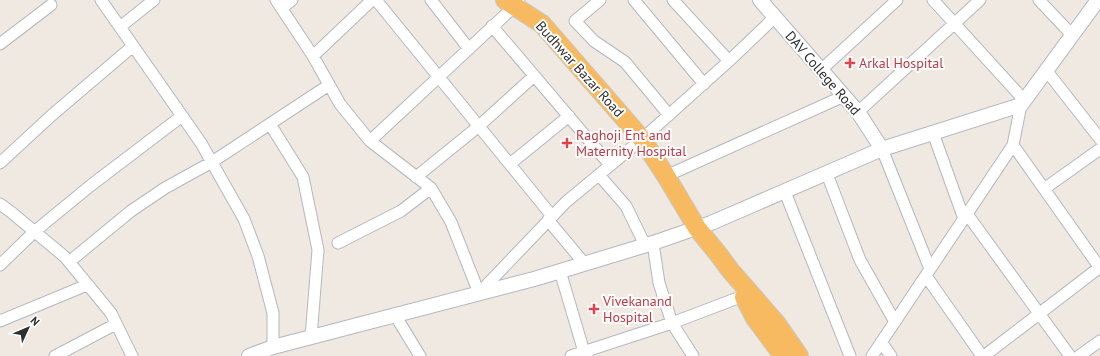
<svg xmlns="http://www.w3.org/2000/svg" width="1100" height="356" viewBox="0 0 1100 356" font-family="'PT Sans',sans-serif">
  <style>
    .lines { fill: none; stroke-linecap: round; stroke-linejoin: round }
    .minor-casing { stroke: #b4b7c1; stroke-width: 13 }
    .tertiary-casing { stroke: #b4b7c1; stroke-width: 16 }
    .trunk-casing { stroke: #c9c9c9; stroke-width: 20 }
    .minor { stroke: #fff; stroke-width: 11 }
    .tertiary { stroke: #fff; stroke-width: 14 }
    .trunk { stroke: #f8ba60; stroke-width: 18 }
    .health-dot { fill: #e0444e; stroke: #fff; stroke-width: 1.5 }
    .labels { text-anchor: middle; stroke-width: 4; stroke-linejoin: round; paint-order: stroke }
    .health-label { font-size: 14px; fill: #be3a42; stroke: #fff; text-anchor: start }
    .street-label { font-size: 14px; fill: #2e2e2e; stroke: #fff }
  </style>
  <rect width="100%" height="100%" fill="#efe9e1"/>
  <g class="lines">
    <g class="minor-casing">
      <path id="minor" d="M101,0l100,143 43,76 14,37 15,57v34
        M276,0l37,56 27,48 30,37 61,47 20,34 28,71 87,-91 76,-63 87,-78 46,-44
        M376,0l176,216
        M431,0l38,49
        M600,0l-25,21 19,20 31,21 44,53
        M634,0l70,84
        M673,0l56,61
        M933,0l91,100
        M1039,0l33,35
        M282,8l10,-8
        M492,26l118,139
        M120,27l34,-27
        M0,44l51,-39
        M313,56l59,-56
        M821,70l76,-70
        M1046,70l54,69
        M858,112l122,-112
        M270,124l33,53 15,73 -7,87
        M933,133l31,86
        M370,141l149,-139
        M1013,145l87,123
        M882,149l48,120
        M0,163l52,-48 81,-69
        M510,164l59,-48
        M827,174l33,86 35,62
        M599,175l27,31 19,39
        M666,176l178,-80
        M416,177l63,-51 55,-50
        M1044,189l56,-40
        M785,192l65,164
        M0,204l11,8 54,45 46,56 21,43
        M967,214l103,142
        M548,220l36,43
        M338,243l63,-32 30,-23
        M653,243l6,40 13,40 21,33
        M69,262l62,-51 34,-23 47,-26 117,-77
        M0,265l34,-33 56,-46 92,-70
        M560,271l24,81 3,4
        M926,276l56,80
        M395,315l25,41
        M0,321l87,-36
        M881,342l10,14
        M55,356l61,-32
        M571,356l101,-33 71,-27
        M872,356l141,-211 8,-40
        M984,356l116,-89
        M1079,356l21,-15"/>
    </g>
    <g class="tertiary-casing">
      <path id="tertiary" d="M760,0l98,112 24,37
        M249,356l24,-9 261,-68 119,-36 58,-20 171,-74 139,-44 77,-105"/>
    </g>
    <g class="trunk-casing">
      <path id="trunk" d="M505,0l37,24 100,115 24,37 31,52 22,27 11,15 47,54 22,32
        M744,297l11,21 28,38"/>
    </g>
    <use href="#minor" class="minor"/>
    <use href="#tertiary" class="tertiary"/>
    <use href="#trunk" class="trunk"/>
  </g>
  <g class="health-dot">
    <path d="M848 57h4v4h4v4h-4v4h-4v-4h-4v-4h4z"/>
    <path d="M565 137h4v4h4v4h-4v4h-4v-4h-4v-4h4z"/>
    <path d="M592 303h4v4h4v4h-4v4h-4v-4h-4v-4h4z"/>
  </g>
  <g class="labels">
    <g class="health-label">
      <text x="859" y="68">Arkal Hospital</text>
      <text x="576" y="140">Raghoji Ent and<tspan x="576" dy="16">Maternity Hospital</tspan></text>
      <text x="603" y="306">Vivekanand<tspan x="603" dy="16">Hospital</tspan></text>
    </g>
    <g class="street-label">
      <text transform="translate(580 69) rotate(48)" y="5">Budhwar Bazar Road</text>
      <text transform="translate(823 73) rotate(49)" y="5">DAV College Road</text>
    </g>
  </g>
  <g transform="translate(28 328) rotate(46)" stroke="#ffffff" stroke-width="3" paint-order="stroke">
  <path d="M0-3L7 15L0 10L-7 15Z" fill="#2e2e2e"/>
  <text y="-6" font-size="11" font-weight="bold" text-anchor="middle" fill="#2e2e2e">N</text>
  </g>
</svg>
